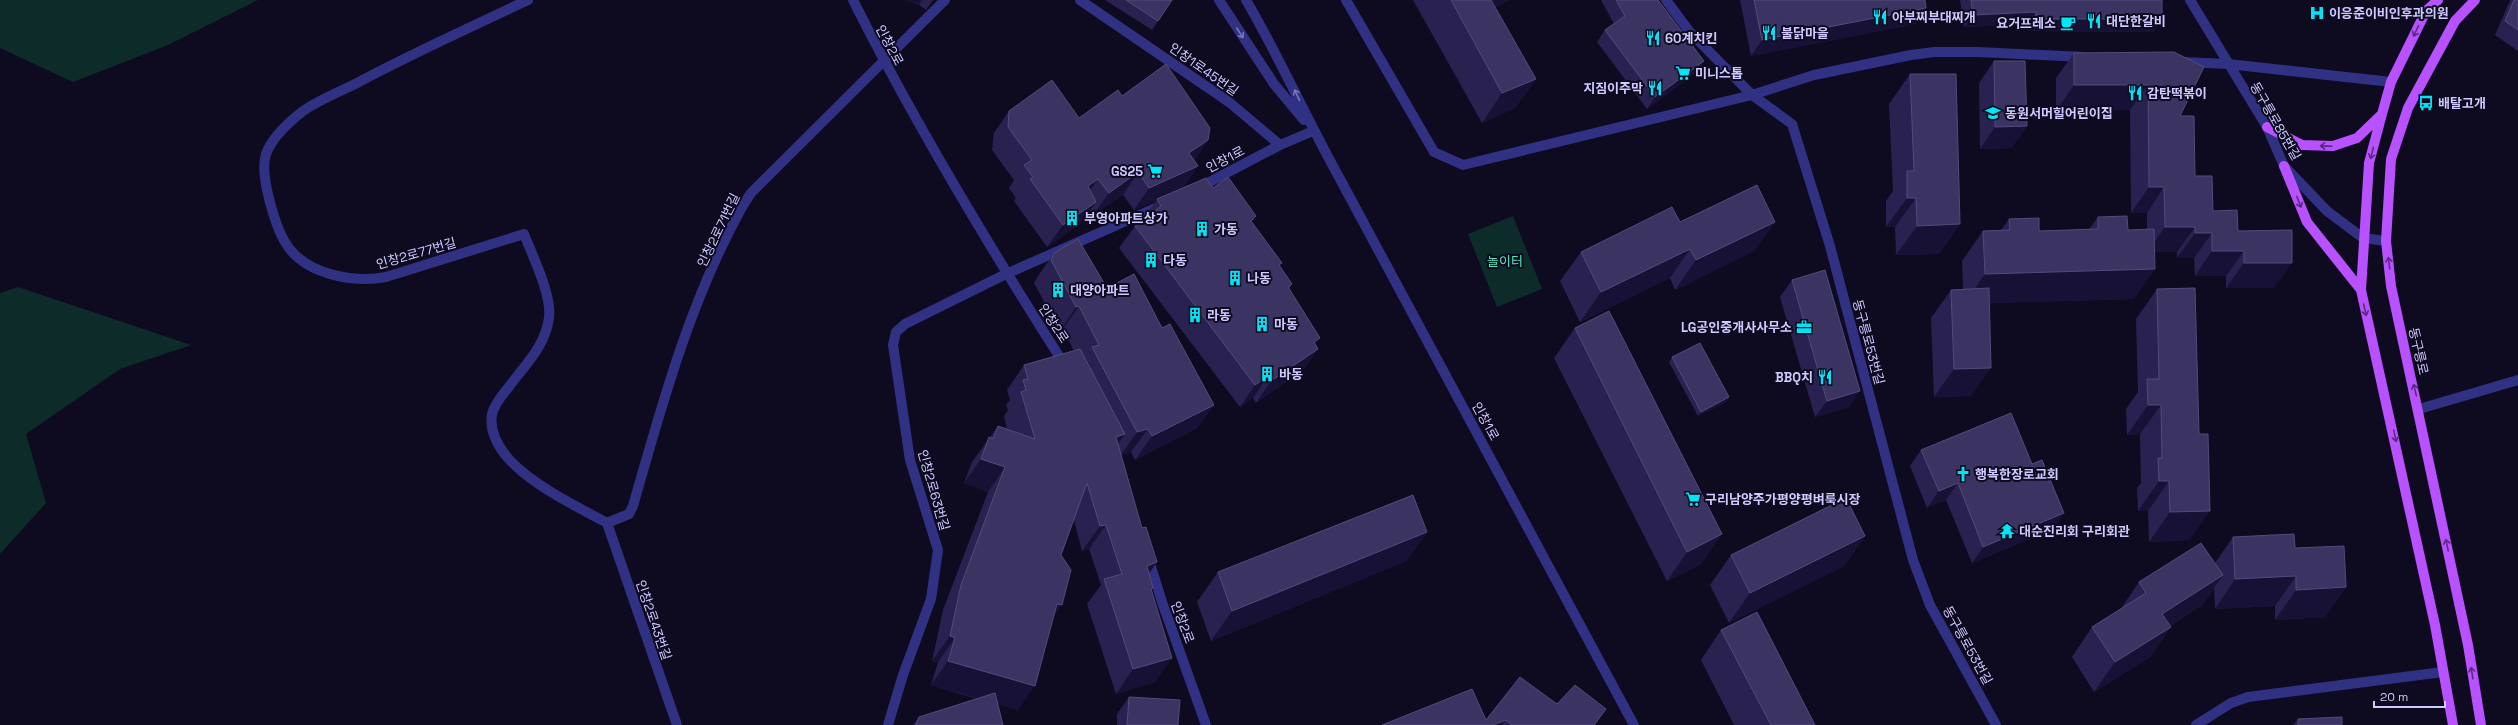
<svg xmlns="http://www.w3.org/2000/svg" width="2518" height="725" viewBox="0 0 2518 725" font-family="'Space Grotesk','Noto Sans KR',sans-serif">
  <style>
    .green { fill: #0d2b29 }
    .lines { fill: none; stroke-linecap: round; stroke-linejoin: round }
    .minor { stroke: #313184; stroke-width: 10 }
    .tertiary { stroke: #313184; stroke-width: 10 }
    .primary { stroke: #b851ff; stroke-width: 10 }
    .wall { fill: #292250 }
    .shaded-wall { fill: #171135 }
    .building { fill: #3b3463; stroke: #524b7b }
    .oneway { stroke: #5a2a84 }
    .oneway2 { stroke: #7876bb }
    .labels { text-anchor: middle; stroke-width: 4; stroke-linejoin: round; paint-order: stroke }
    .poi-label { font-size: 13px; font-weight: bold; fill: #cecaff; stroke: #0e0b20; text-anchor: start }
    .street-label { font-size: 13px; fill: #cecaff; stroke: #0e0b20 }
    .park-label { font-size: 13px; fill: #4beabd; stroke: #0e0b20 }
  </style>
  <rect width="100%" height="100%" fill="#0e0b20"/>
  <path class="green" d="M0,0h258l-90,45 -95,37 -73,-34z
    M1513,216l29,73 -45,18 -29,-73z
    M18,287l173,58 -71,24 -94,65 20,69 -46,51v-261z"/>
  <g class="lines">
    <path class="minor" d="M528,0c-57,27 -115,53 -171,83 -18,9 -38,17 -54,28 -14,11 -31,26 -37,43 -7,21 10,77 23,94 20,27 66,35 97,29l138,-43c9,23 28,61 25,84 -4,29 -25,48 -41,70 -6,7 -14,17 -16,26 -8,51 78,88 115,109
      M853,0c63,126 137,248 213,367
      M1080,0l149,102 51,43 33,-14
      M1346,0l88,152 29,13 289,-70 62,-20 97,-20 23,-3h44l106,5
      M1666,0l23,31 63,64 40,29 38,122 83,314 17,45 66,120
      M2182,62l46,2 163,18
      M1198,188l82,-43
      M2419,409l99,-29
      M607,523l22,-9 4,-8c29,-102 57,-205 109,-299l9,-14 194,-193
      M607,523l70,202
      M1148,557l14,45 44,123
      M888,725l15,-50 28,-76 7,-49 -28,-90 -17,-115 3,-13 9,-8 101,-50 154,-68
      M2196,725l35,-22 17,-6 195,-25"/>
    <path class="tertiary" d="M1219,0l55,84 30,36
      M1246,0c34,58 61,120 94,179 99,181 197,363 294,546
      M2190,0l77,127 17,39 43,45 36,27 23,3"/>
    <path class="primary" d="M2438,0l-12,11 -35,71 -9,32 -13,49 -8,127 74,335 18,100
      M2475,0l-20,21 -47,87 -17,51 -5,82 5,45 77,359 13,80
      M2267,127l35,18 31,1 24,-8 25,-24
      M2284,166l23,56 54,68"/>
  </g>
  <path class="wall" d="M906,0h27l-7,10 -7,-5z
    M1105,0h67l-20,30z
    M1413,0h96l-14,7 41,72 -21,29 -33,15z
    M1601,0h57l46,61 -9,12 -48,36 -50,-67 8,-12 9,-6z
    M1740,0h185l1,8 -11,16 -164,32z
    M1960,0h202l-9,32 -125,-1v-7l-64,3z
    M2511,0h7v51l-23,-16 13,-30z
    M2174,52l6,64 15,60 18,35 25,20 36,57h-48v-12h-31l-1,-18h-17v-6h-22l-21,47 -145,4 -18,93 -37,1 -3,-79 20,-28 12,-1 -1,-28 21,-30 18,-1 8,-11 30,12 50,-2 9,-12 30,13h19v-17h-16l-1,-103 -74,1v-33l18,-25z
    M1994,61l33,65 -16,22 -31,1 -1,-66z
    M1910,74l50,150 -21,30 -43,1 -1,-28h-9v-26l7,-10 -4,-87z
    M1122,96l86,44 -14,20 4,6 -14,21 29,1 39,35 27,43 13,18 -3,5 31,49 -5,6 3,5 -15,21 -47,33 -3,-5 -13,9 -121,-159 16,-22 6,-5 15,-20 -22,9 -11,-15 -30,20 -3,-4 -10,13 -33,23 -33,-46 2,-3 -7,-10 5,-8 -22,-30 2,-17 15,-22 70,7z
    M1680,222h95l-21,29 -79,39 -5,-12 -90,44 -20,-41 21,-29z
    M1054,253l53,35 55,40 52,77 -17,23 -62,32 -4,-8 -10,3 28,119 3,17 3,91 -39,12 -29,-90 14,-19 -12,-36 -7,2 -8,-31 -13,35 -7,62 -36,93 -20,-6 5,21h-90l6,-8 58,-18 -46,-14 7,-23 -6,-1 11,-51 45,-118 -24,-9 8,-21 26,-36 9,3 -3,-13 4,-6 -2,-5 4,-5 -3,-10 17,-25 50,-14 -11,-22 -3,2 -26,-48 4,-7z
    M1792,280l57,127 -34,10 -35,-120z
    M2157,289l42,145 11,77 -21,29 -40,2 -1,-31h-10l-1,-23 4,-5 -1,-49 -13,1 -1,-26 12,-17 -2,-73z
    M1575,328l147,206 -21,30 -34,17 -113,-223z
    M1672,357l57,40 -3,5 -28,14 -29,-54z
    M1921,450l111,14 21,65 -81,34 -26,-63 -19,8 -17,-42z
    M1427,532l-21,29 -195,80 -14,-39 21,-30z
    M1865,536l-21,30 -115,57 -19,-38 21,-30z
    M2233,537l62,11 51,39 -21,30 -50,3v-14l-60,3 -1,-21 -12,17 -32,21 1,1 -21,30 -56,35 -22,-35 20,-30 28,-17 19,-28 76,-19z
    M1721,630l94,95h-81l-33,-65z
    M1129,697l49,28h-61v-11z
    M1557,704l49,5 -11,16h-213l104,-5z
    M2298,719l44,6h-49z"/>
  <path class="shaded-wall" d="M906,0h16l-3,5z
    M1482,0h27l-43,22z
    M1926,8l-11,16 -164,32 11,-16z
    M2036,12l-8,12 -64,3 9,-12z
    M2036,19h126l-9,13 -125,-1z
    M1704,61l-9,12 -48,36 8,-12z
    M1536,79l-21,29 -33,15 20,-30z
    M2074,85h74l-18,25 -74,1z
    M2027,126l-16,22 -31,1 15,-22z
    M1208,140l-16,22 -3,-9z
    M1198,166l-15,23 -26,10 -1,2 -22,9 15,-22z
    M1138,172l-15,23 -30,20 16,-22z
    M1098,179l-16,23 6,-16z
    M2149,187h15l-17,26h-16z
    M1907,198h9l-21,29h-9z
    M1096,202l-16,22 -33,23 16,-22z
    M1256,216l-15,22 10,-17z
    M1775,222l-21,29 -79,39 21,-30z
    M1960,224l-21,30 -43,1 21,-29z
    M2165,227h30l-18,25h-30z
    M2195,233h17l-18,25h-17z
    M1690,249l-20,29 -90,44 21,-30z
    M2212,251h32l-18,25h-31z
    M2244,263h48l-18,25h-48z
    M2155,269l-21,30 -170,5 21,-30z
    M1079,306l-16,23 -3,2 16,-24z
    M1320,338l-14,19 12,-8 -15,21 -47,33 15,-22 43,-39z
    M1991,368l-20,28 -37,1 20,-28z
    M1268,376l-15,22 -13,9 15,-22z
    M1860,391l-11,16 -34,10 12,-16z
    M1729,397l-3,5 -28,14 3,-4z
    M1214,405l-17,23 -62,32 17,-24z
    M2148,405h13l-21,29 -13,1z
    M1148,429l-17,23 -11,4 17,-24z
    M1125,434l-18,25 9,-22z
    M981,459l24,8 -17,25 -24,-9z
    M2159,481h10l-21,30h-10z
    M1958,483l-12,17 -19,8 12,-17z
    M2210,511l-21,29 -40,2 21,-30z
    M2064,513l-11,16 -81,34 11,-16z
    M1106,525l-17,24 -7,2 18,-25z
    M1427,532l-21,29 -195,80 21,-30z
    M1722,534l-21,30 -34,17 20,-29z
    M1865,536l-21,30 -115,57 21,-30z
    M1157,562l-17,25 7,-21z
    M2223,575l-21,30 -61,39 21,-30z
    M2296,576l-21,30 -60,3 20,-30z
    M2346,587l-21,30 -50,3 21,-30z
    M1057,604l5,1 -17,25z
    M2171,627l-21,30 -56,35 21,-30z
    M950,636l5,2 -17,24 -6,-1z
    M1172,658l-17,24 -39,12 17,-25z
    M948,661l87,25 -17,24 -87,-25z
    M1506,720l-4,5h-9z"/>
  <path class="building" d="M1126,0h46l-14,21z
    M1451,0h40l45,79 -34,14z
    M1616,0h42l46,61 -49,36 -50,-67 20,-14z
    M1754,0h171l1,8 -164,32z
    M1971,0h191v19h-126v-7l-63,3z
    M2514,0h4v30l-13,-9z
    M2174,52l30,15 -24,49h14l1,60h17l1,35 24,-1 1,21 54,-1v33h-48v-12h-32v-18h-17v-6h-30l-1,-40h-15l-1,-102h-74v-32z
    M1994,61h31l2,65 -32,1z
    M1166,64l44,64 -2,12 -19,13 9,13 -49,22 -11,-16 -29,21 -11,-14 -10,7 8,16 -33,23 -33,-46 3,-2 -9,-12 8,-5 -24,-33 1,-16 43,-31 27,38 39,-28 4,6z
    M1910,74h46l4,150 -43,2 -1,-28h-9v-27h7z
    M1228,177l28,39 -5,5 31,42 -3,2 13,19 -4,3 32,51 -6,4 4,7 -47,32 -3,-5 -13,9 -120,-159 26,-20 -4,-7 49,-21 7,10z
    M1757,185l18,37 -79,38 -6,-11 -89,43 -20,-40 91,-45 8,15z
    M2127,216l1,14 26,-1 1,40 -170,5 -2,-43 27,-1 -1,-11 30,-1v13l59,-2v-12z
    M1078,239l29,49 27,-14 28,54 8,-4 44,81 -62,31 -4,-7 -11,3 -45,-85 7,-2 -20,-39 -3,1 -25,-47 3,-7z
    M1825,270l35,121 -33,10 -35,-121z
    M1989,288l2,80 -37,1 -3,-79z
    M2195,288l4,146h9l2,77 -40,1 -1,-31h-10l-1,-23h4l-1,-53h-13l-1,-26h12l-2,-90z
    M1609,311l113,223 -35,18 -112,-224z
    M1700,343l29,54 -28,15 -29,-55z
    M1080,349l45,85 -9,3 26,91 4,-1 11,35 -10,4 6,22 -2,1 21,69 -39,11 -29,-90 18,-5 -16,-49 -6,1 -13,-43 -26,72 10,15 -9,35 -5,-1 -22,82 -87,-25 7,-23 -5,-2 11,-51 44,-118 -24,-8 8,-22 4,2 5,-13 37,13 -14,-47 5,-2 -3,-10 5,-1 -4,-14z
    M2011,413l21,51 10,-4 22,53 -81,34 -25,-64 -19,8 -18,-41z
    M1413,495l14,37 -195,79 -14,-39z
    M1846,498l19,38 -115,57 -19,-38z
    M2294,534l1,14 49,-2 2,41 -50,3v-14l-61,3 -2,-42z
    M2201,543l22,32 -61,39 9,13 -56,35 -23,-35 54,-34 -7,-11z
    M1757,612l58,113h-44l-50,-95z
    M1520,677l37,27 18,-19 31,24 -12,16h-82l-6,-5 -13,5h-111l90,-36 14,31z
    M995,693l8,32h-87l3,-8z
    M1129,697l51,3 -2,25h-51z
    M2342,717v8h-44v-6z"/>
  <defs><path id="oneway-shaft" d="M-6 0H5M1.5-3L5.5 0L1.5 3" fill="none" stroke-width="1.6" stroke-linecap="round" stroke-linejoin="round"/></defs>
  <g class="oneway">
    <use href="#oneway-shaft" transform="translate(2416 31) rotate(116)"/>
    <use href="#oneway-shaft" transform="translate(2326 146) rotate(-178)"/>
    <use href="#oneway-shaft" transform="translate(2372 153) rotate(104)"/>
    <use href="#oneway-shaft" transform="translate(2299 202) rotate(69)"/>
    <use href="#oneway-shaft" transform="translate(2389 263) rotate(-97)"/>
    <use href="#oneway-shaft" transform="translate(2365 310) rotate(77)"/>
    <use href="#oneway-shaft" transform="translate(2415 390) rotate(-103)"/>
    <use href="#oneway-shaft" transform="translate(2395 436) rotate(78)"/>
    <use href="#oneway-shaft" transform="translate(2447 545) rotate(-102)"/>
    <use href="#oneway-shaft" transform="translate(2472 673) rotate(-99)"/>
  </g>
  <g class="oneway2">
    <use href="#oneway-shaft" transform="translate(1240 33) rotate(57)"/>
    <use href="#oneway-shaft" transform="translate(1297 95) rotate(-115)"/>
  </g>
  <defs>
    <g id="hospital-bare" transform="scale(1.2)"><path d="M-5-5h3v3.5h4V-5h3V5h-3V1.5h-4V5h-3Z" fill="#00e5f5" stroke="#0e0b20" stroke-width="2.5" paint-order="stroke"/></g>
    <g id="restaurant-bare" transform="scale(1.2)"><path d="M-5-6h1v4h1v-4h1v4h1v-4h1v5L-1.5 .5V6h-2V.5L-5-1ZM5-6V6H3V1.5H1.5Q1.5-4 5-6Z" fill="#00e5f5" stroke="#0e0b20" stroke-width="2.5" paint-order="stroke"/></g>
    <g id="cafe-bare" transform="scale(1.2)"><path d="M-5.5-4.5H6V0H3Q3 3.5 0 3.5H-2.5Q-5.5 3.5-5.5 0ZM3-3.2v2h1.7v-2ZM-6 4.5H4V6H-6Z" fill="#00e5f5" stroke="#0e0b20" stroke-width="2.5" paint-order="stroke"/></g>
    <g id="supermarket-bare" transform="scale(1.2)"><path d="M-6-5.5h2.5l.6 2H6L4.5 2H-2.5L-4.4-4H-6ZM-1.5 3.2a1.3 1.3 0 1 0 .1 0ZM3 3.2a1.3 1.3 0 1 0 .1 0Z" fill="#00e5f5" stroke="#0e0b20" stroke-width="2.5" paint-order="stroke"/></g>
    <g id="bus-bare" transform="scale(1.2)"><path d="M-5-6H5V4H4V6H2V4H-2V6H-4V4H-5ZM-3.5-4V0h7V-4ZM-3.5 1.2v1.5H-2V1.2ZM2 1.2v1.5H3.5V1.2Z" fill="#00e5f5" stroke="#0e0b20" stroke-width="2.5" paint-order="stroke"/></g>
    <g id="school-bare" transform="scale(1.2)"><path d="M0-5L7-2L0 1L-7-2ZM-4 1L0 2.5L4 1V4Q0 6-4 4Z" fill="#00e5f5" stroke="#0e0b20" stroke-width="2.5" paint-order="stroke"/></g>
    <g id="building-bare" transform="scale(1.2)"><path d="M-4-6H4V6H1V3H-1V6H-4ZM-2.5-4.3h1.7v1.8h-1.7ZM.8-4.3h1.7v1.8H.8ZM-2.5-1h1.7V.8h-1.7ZM.8-1h1.7V.8H.8Z" fill="#00e5f5" stroke="#0e0b20" stroke-width="2.5" paint-order="stroke"/></g>
    <g id="office-bare" transform="scale(1.2)"><path d="M-6-3h4V-5.5h4V-3h4V5H-6ZM-1-4.5V-3h2v-1.5ZM-6 0V1H6V0Z" fill="#00e5f5" stroke="#0e0b20" stroke-width="2.5" paint-order="stroke"/></g>
    <g id="church-bare" transform="scale(1.2)"><path d="M-1.2-6h2.4v3.5h3.3v2.4h-3.3V6h-2.4V-.1h-3.3v-2.4h3.3Z" fill="#00e5f5" stroke="#0e0b20" stroke-width="2.5" paint-order="stroke"/></g>
    <g id="temple-bare" transform="scale(1.2)"><path d="M0-6L5-2H3V0L6.5 2.5H4V6H1.5V3h-3V6H-4V2.5H-6.5L-3 0V-2H-5Z" fill="#00e5f5" stroke="#0e0b20" stroke-width="2.5" paint-order="stroke"/></g>
  </defs>
  <g fill-rule="evenodd">
    <use href="#hospital-bare" x="2317" y="13"/>
    <use href="#restaurant-bare" x="1880" y="17"/>
    <use href="#restaurant-bare" x="2094" y="21"/>
    <use href="#cafe-bare" x="2068" y="23"/>
    <use href="#restaurant-bare" x="1769" y="33"/>
    <use href="#restaurant-bare" x="1653" y="38"/>
    <use href="#supermarket-bare" x="1683" y="73"/>
    <use href="#restaurant-bare" x="1655" y="88"/>
    <use href="#restaurant-bare" x="2135" y="93"/>
    <use href="#bus-bare" x="2426" y="103"/>
    <use href="#school-bare" x="1993" y="113"/>
    <use href="#supermarket-bare" x="1155" y="171"/>
    <use href="#building-bare" x="1072" y="218"/>
    <use href="#building-bare" x="1202" y="229"/>
    <use href="#building-bare" x="1151" y="260"/>
    <use href="#building-bare" x="1235" y="278"/>
    <use href="#building-bare" x="1058" y="290"/>
    <use href="#building-bare" x="1195" y="315"/>
    <use href="#building-bare" x="1262" y="324"/>
    <use href="#office-bare" x="1804" y="327"/>
    <use href="#building-bare" x="1267" y="374"/>
    <use href="#restaurant-bare" x="1825" y="377"/>
    <use href="#church-bare" x="1963" y="474"/>
    <use href="#supermarket-bare" x="1693" y="499"/>
    <use href="#temple-bare" x="2007" y="531"/>
  </g>
  <g class="labels">
    <g class="poi-label">
      <text x="2329" y="18">이응준이비인후과의원</text>
      <text x="1892" y="22">아부찌부대찌개</text>
      <text x="2106" y="26">대단한갈비</text>
      <text x="2056" y="28" text-anchor="end">요거프레소</text>
      <text x="1781" y="38">불닭마을</text>
      <text x="1665" y="43">60계치킨</text>
      <text x="1695" y="78">미니스톱</text>
      <text x="1643" y="93" text-anchor="end">지짐이주막</text>
      <text x="2147" y="98">감탄떡볶이</text>
      <text x="2438" y="108">배탈고개</text>
      <text x="2005" y="118">동원서머힐어린이집</text>
      <text x="1143" y="176" text-anchor="end">GS25</text>
      <text x="1084" y="223">부영아파트상가</text>
      <text x="1214" y="234">가동</text>
      <text x="1163" y="265">다동</text>
      <text x="1247" y="283">나동</text>
      <text x="1070" y="295">대양아파트</text>
      <text x="1207" y="320">라동</text>
      <text x="1274" y="329">마동</text>
      <text x="1792" y="332" text-anchor="end">LG공인중개사사무소</text>
      <text x="1279" y="379">바동</text>
      <text x="1813" y="382" text-anchor="end">BBQ치</text>
      <text x="1975" y="479">행복한장로교회</text>
      <text x="1705" y="504">구리남양주가평양평벼룩시장</text>
      <text x="2019" y="536">대순진리회 구리회관</text>
    </g>
    <g class="street-label">
      <text transform="translate(890 45) rotate(62)" y="5">인창2로</text>
      <text transform="translate(1204 69) rotate(35)" y="5">인창1로45번길</text>
      <text transform="translate(2276 121) rotate(60)" y="5">동구릉로85번길</text>
      <text transform="translate(1225 159) rotate(-28)" y="5">인창1로</text>
      <text transform="translate(718 230) rotate(-64)" y="5">인창2로71번길</text>
      <text transform="translate(416 253) rotate(-16)" y="5">인창2로77번길</text>
      <text transform="translate(1054 323) rotate(57)" y="5">인창2로</text>
      <text transform="translate(1869 342) rotate(75)" y="5">동구릉로53번길</text>
      <text transform="translate(2419 351) rotate(77)" y="5">동구릉로</text>
      <text transform="translate(1486 421) rotate(61)" y="5">인창1로</text>
      <text transform="translate(934 490) rotate(74)" y="5">인창2로63번길</text>
      <text transform="translate(654 620) rotate(71)" y="5">인창2로43번길</text>
      <text transform="translate(1183 622) rotate(70)" y="5">인창2로</text>
      <text transform="translate(1968 645) rotate(61)" y="5">동구릉로53번길</text>
    </g>
    <g class="park-label">
      <text x="1505" y="266">놀이터</text>
    </g>
  </g>
  <path d="M2374 701v6h71v-6" fill="none" stroke="#cecaff" stroke-width="2"/>
  <text x="2380" y="701" font-size="12" fill="#cecaff" stroke="#0e0b20" stroke-width="3" paint-order="stroke">20 m</text>
</svg>
